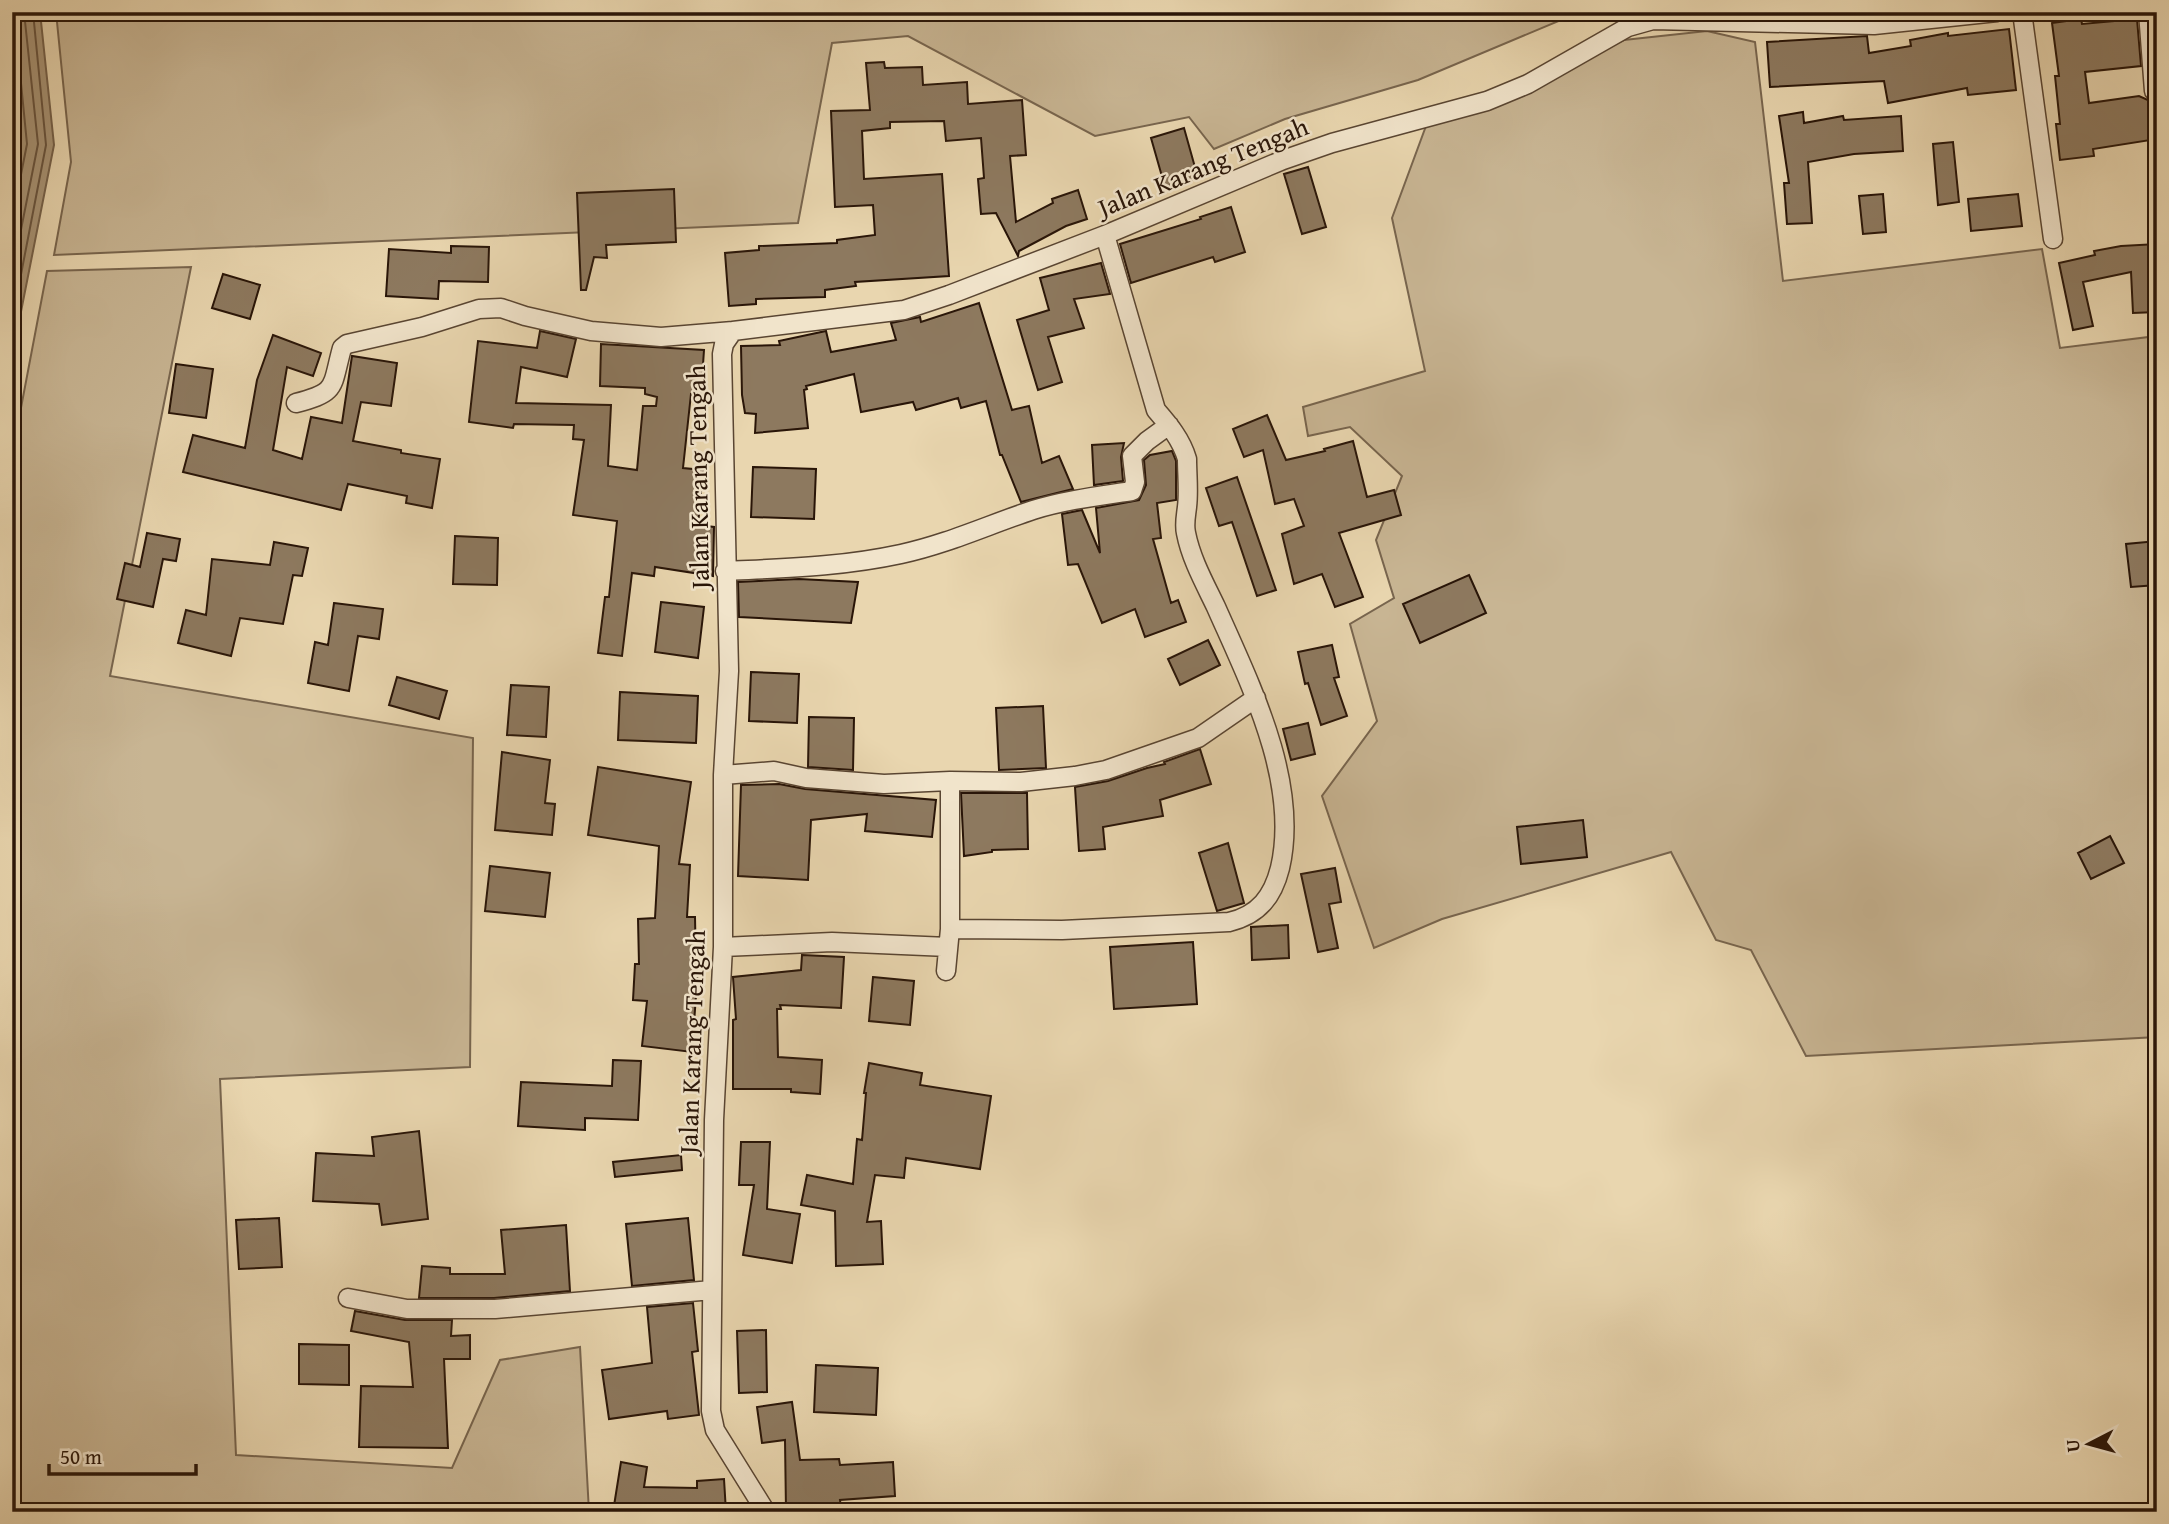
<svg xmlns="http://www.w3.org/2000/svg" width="2169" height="1524" viewBox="0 0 2169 1524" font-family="'Gentium Book Plus',serif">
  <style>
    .green { fill: #c8b593; stroke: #78654e; stroke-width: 2 }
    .water { fill: #a89476; stroke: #75614a; stroke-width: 2 }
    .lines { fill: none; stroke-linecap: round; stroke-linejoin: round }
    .shore { stroke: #68543f; stroke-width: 2 }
    .building { fill: #8d795f; stroke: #291508; stroke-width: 2 }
    .street-casing { stroke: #594532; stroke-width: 21 }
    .street { stroke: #f1e4cb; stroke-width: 18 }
    .labels { text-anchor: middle; stroke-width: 5; stroke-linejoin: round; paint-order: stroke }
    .street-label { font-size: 26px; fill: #291508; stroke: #f1e4cb }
  </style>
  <rect width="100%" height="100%" fill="#e9d6af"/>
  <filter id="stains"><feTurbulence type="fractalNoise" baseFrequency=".00286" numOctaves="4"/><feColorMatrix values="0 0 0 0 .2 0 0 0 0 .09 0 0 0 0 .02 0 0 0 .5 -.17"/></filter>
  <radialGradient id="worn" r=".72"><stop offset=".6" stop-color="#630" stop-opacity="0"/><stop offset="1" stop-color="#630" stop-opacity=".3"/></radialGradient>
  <path class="green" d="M56,12h1524l-162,68 -133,39 -71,30 -25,-32 -94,19 -187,-100 -76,7 -34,180 -744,32 17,-93z
    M1707,31l48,11 28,239 259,-32 18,99 97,-12v701l-351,19 -55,-106 -35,-10 -45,-88 -229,67 -68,29 -52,-152 55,-75 -27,-97 44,-26 -18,-58 26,-64 -52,-49 -42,9 -5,-29 122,-36 -33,-153 34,-92 198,-86z
    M191,267l-81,409 363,62 -3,329 -250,12 16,376 216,13 48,-108 80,-13 9,165h-577v-1057l35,-184z"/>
  <path class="water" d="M12,12h28l14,133 -42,212z"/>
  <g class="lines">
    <path class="shore" d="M12,220l15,-76 -13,-132
      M12,275l26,-131 -14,-132
      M12,321l34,-176 -13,-133"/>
  </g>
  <path class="building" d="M2081,19l1,5 55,-5 4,47 -56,6 4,31 50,-7 11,5 7,1v37l-64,10 1,7 -34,4 -4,-36h4l-5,-48h4l-7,-53z
    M2009,29l7,61 -48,5 -1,-7 -79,15 -4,-22 -114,6 -3,-45 100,-6 2,17 42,-7 -1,-6 38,-7v3z
    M884,62l1,6 37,-1 1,18 44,-3 1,22 54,-4 4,55 -16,1 6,66 37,-19 -1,-4 26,-9 9,29 -21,7 -47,25 -1,5 -22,-43 -15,1 -3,-35 6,-1 -3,-40 -35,3 -2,-20 -54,1v6l-28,3 2,48 78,-5 7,102 -94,6 1,4 -31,4v7l-69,2v5l-27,2 -4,-53 34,-3v-4l78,-3v-3l38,-5 -2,-30 -38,2 -4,-96 39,-1 -4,-47z
    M1803,112l1,11 39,-7 1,4 57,-4 2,35 -49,3 -46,8 4,61 -25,1 -3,-41h5l-10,-67z
    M1184,128l14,50 -33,9 -14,-49z
    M1953,142l6,60 -21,3 -5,-61z
    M1308,167l18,60 -24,7 -18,-60z
    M674,189l2,53 -70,3 1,13 -13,-1 -8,33h-5l-4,-97z
    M1883,194l3,38 -23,2 -4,-38z
    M2018,194l4,32 -51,5 -3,-32z
    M1231,207l14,45 -30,10 -2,-5 -82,26 -11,-39 81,-25 -1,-2z
    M2157,244v68l-24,1 -2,-41 -48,10 10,44 -20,4 -14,-67 36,-8 -1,-4 27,-5z
    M451,246l38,1 -1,35 -49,-1 -1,18 -52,-3 3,-47 62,4z
    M1101,263l9,31 -36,5 10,29 -36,9 14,45 -24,8 -21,-70 32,-10 -9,-32z
    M223,274l37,11 -10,34 -38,-11z
    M979,303l33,107 17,-4 13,57 17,-7 14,33 -52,13 -19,-47h-2l-14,-54 -25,7 -3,-10 -42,12 -3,-8 -52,10 -7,-38 -48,12 1,3 -3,1 4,38 -53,5 1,-19 -11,-1 -3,-18 -1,-49 39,-1 -1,-4 47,-10 5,21 65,-12 -5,-17 29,-6 1,5z
    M540,331l36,8 -9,38 -46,-10 -5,36 95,2 -3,61 29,4 6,-64h13l1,-9 -12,-3v-6l-45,-2 1,-42 103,6 -3,44h-10l-8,74 20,2 -5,55 16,2 -1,49 -58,-9 -1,9 -22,-3 -10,83 -24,-3 7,-56h4l8,-76 -44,-6 11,-75 -11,-1 1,-14 -60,-1 -1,4 -44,-6 9,-81 59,7z
    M273,335l48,18 -8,23 -26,-9 -14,83 29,9 9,-42 31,6 10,-67 45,7 -6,43 -30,-4 -8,39 48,9v3l39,6 -8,49 -26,-5 1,-7 -59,-12 -7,26 -158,-38 10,-37 52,13 12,-68z
    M176,364l37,5 -7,49 -37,-5z
    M1267,415l19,45 39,-9 -1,-2 29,-8 14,56 27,-7 7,25 -62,18 24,64 -28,10 -13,-33 -28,10 -12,-50 22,-8 -10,-27 -19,5 -12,-54 -19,7 -11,-28z
    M1124,443l-3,14 2,24 -29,4 -2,-40z
    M1172,451l4,10v39l-19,3 4,35 -8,1 18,64 7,-3 8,22 -41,15 -10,-28 -33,14 -24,-59 -10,1 -6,-51 20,-4 18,43 -4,-45 43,-8 7,-15 -2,-25 6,-5z
    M753,467l63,2 -2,50 -63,-2z
    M1237,477l39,113 -19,6 -25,-74 -13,4 -13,-38z
    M147,533l33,6 -4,22 -13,-2 -10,48 -36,-8 8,-36 15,4z
    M455,536l43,2 -1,47 -44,-1z
    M2157,541v44l-26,2 -5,-43z
    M274,542l34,6 -6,28 -9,-1 -10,49 -43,-6 -9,38 -53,-13 8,-33 20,5 6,-56 58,6z
    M1469,575l17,38 -66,30 -17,-39z
    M799,579l59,3 -7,41 -112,-6 -1,-35z
    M661,602l43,5 -6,51 -43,-6z
    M334,603l49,6 -4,30 -21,-3 -9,55 -41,-8 7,-41 13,3z
    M1208,640l12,25 -40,20 -12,-26z
    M1332,645l7,32 -5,1 13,38 -26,9 -13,-42 -3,1 -7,-32z
    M751,672l48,2 -2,49 -48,-2z
    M397,677l50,14 -8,28 -50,-14z
    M511,685l38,2 -3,50 -39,-2z
    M620,692l78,4 -2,47 -78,-3z
    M1043,706l3,62 -47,2 -3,-62z
    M809,717l45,1 -1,52 -45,-3z
    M1308,723l7,31 -24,6 -8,-31z
    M1200,749l11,35 -51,16 3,16 -60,11 2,22 -26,2 -4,-64 33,-6 39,-13 18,-4 -1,-2z
    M502,752l48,8 -5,43 10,1 -3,31 -57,-5z
    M598,767l93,15 -12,82 11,1 -3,52h8l1,50h2l-6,85 -50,-6 5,-45 -14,-1 2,-36h4l-1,-45 17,-1 4,-72 -71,-11z
    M779,784l26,5 131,11 -4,37 -67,-6 2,-17 -56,6 -3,60 -70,-4 3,-91z
    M961,793h66l1,56 -36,1v2l-28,4z
    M1583,820l4,37 -66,7 -4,-37z
    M2110,836l14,27 -33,16 -13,-26z
    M1228,843l16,60 -27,8 -18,-58z
    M490,866l60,7 -5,44 -60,-6z
    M1335,868l6,34 -12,2 9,44 -20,4 -17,-78z
    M1288,925l1,33 -37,2 -1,-33z
    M1193,942l4,62 -83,5 -4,-62z
    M802,955l42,2 -3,51 -61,-3 1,4h-4l1,48 44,3 -2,34 -29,-2v-3h-58v-69l3,-1 -3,-42 68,-7z
    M873,977l41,4 -4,44 -41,-4z
    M613,1060l28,1 -3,59 -53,-2v12l-67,-4 3,-44 91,4z
    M869,1063l53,10 -2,12 71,11 -11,73 -74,-11 -2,20 -29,-3 -8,47 14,-1 2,43 -47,2 -1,-55 -34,-6 6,-30 46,9 4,-45 5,1 4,-47h-2z
    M419,1131l9,88 -46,6 -3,-21 -66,-3 3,-48 58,3 -2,-19z
    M741,1142h29l-3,67 33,5 -8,49 -49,-8 11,-70h-15z
    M681,1155l1,15 -67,7 -2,-15z
    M279,1218l3,49 -43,2 -3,-49z
    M688,1218l6,62 -62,6 -6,-62z
    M566,1225l4,66 -76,7h-75l3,-32 28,2v6h55l-4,-44z
    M693,1303l5,48 -6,1 7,63 -31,4 -1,-8 -58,8 -7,-49 50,-7 -5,-56z
    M355,1311l50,9h47l-1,16 19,-1v24h-26l4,89 -89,-1 2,-61 52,1 -4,-45 -58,-11z
    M766,1330l1,62 -28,1 -2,-62z
    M299,1344l50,1v40l-50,-1z
    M816,1365l62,3 -2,47 -62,-3z
    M792,1402l8,58 39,-1 1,6 53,-3 2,34 -55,4 1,8 -55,2 -1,-70 -23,3 -5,-36z
    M621,1462l26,5 -3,20 53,1v-7l27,-2 2,33h-113z"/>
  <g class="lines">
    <g class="street-casing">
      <path id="street" d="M2022,12l31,227
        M2148,12l6,79
        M296,403c42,-11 35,-15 46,-55l5,-4 75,-17 57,-18 22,-1 24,8 66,15 70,6 72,-6
        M725,571c61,-3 116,-4 176,-17 46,-10 87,-29 132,-44 32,-10 66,-14 99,-19l3,-9 -3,-26 15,-15 22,-16
        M723,775l51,-4 32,7 78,6 66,-3 71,1 54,-6 31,-6 92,-32 58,-40
        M950,929l112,1 167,-8c30,-7 44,-26 51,-54 20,-86 -30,-184 -64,-261 -11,-23 -25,-48 -30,-74 -2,-9 0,-17 1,-26 2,-16 0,-32 0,-48 -6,-20 -18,-34 -31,-49l-51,-175
        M723,947l109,-5 116,5
        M946,971l4,-42v-148
        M348,1298l59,11h88l217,-19
        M766,1512l-51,-82 -4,-19 3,-291 9,-173v-172l6,-104 -7,-317 2,-10 9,-13 171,-21 45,-15 156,-60 178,-75 49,-17 155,-42 41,-17 100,-57 25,-7 221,5 123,-13"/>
    </g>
    <use href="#street" class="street"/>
  </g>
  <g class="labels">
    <g class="street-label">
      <text transform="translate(1203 167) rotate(-22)" y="9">Jalan Karang Tengah</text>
      <text transform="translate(698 477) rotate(-91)" y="9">Jalan Karang Tengah</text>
      <text transform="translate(692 1042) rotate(-88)" y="9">Jalan Karang Tengah</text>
    </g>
  </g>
  <rect width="2169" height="1524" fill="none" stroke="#e9d6af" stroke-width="42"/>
  <rect x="14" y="14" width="2141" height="1496" fill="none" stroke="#291508" stroke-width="3.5"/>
  <rect x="21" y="21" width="2127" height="1482" fill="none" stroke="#291508" stroke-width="2"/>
  <g transform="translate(2089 1444) rotate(264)" stroke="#f1e4cb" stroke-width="5" paint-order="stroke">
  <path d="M0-5L12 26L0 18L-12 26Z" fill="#291508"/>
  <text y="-10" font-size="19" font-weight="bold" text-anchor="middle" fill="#291508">U</text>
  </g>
  <path d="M49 1464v10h147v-10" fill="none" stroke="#291508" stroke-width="3.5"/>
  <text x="60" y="1464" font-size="21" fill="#291508" stroke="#f1e4cb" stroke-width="5" paint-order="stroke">50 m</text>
  <rect width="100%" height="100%" filter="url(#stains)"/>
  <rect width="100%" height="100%" fill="url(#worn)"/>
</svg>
